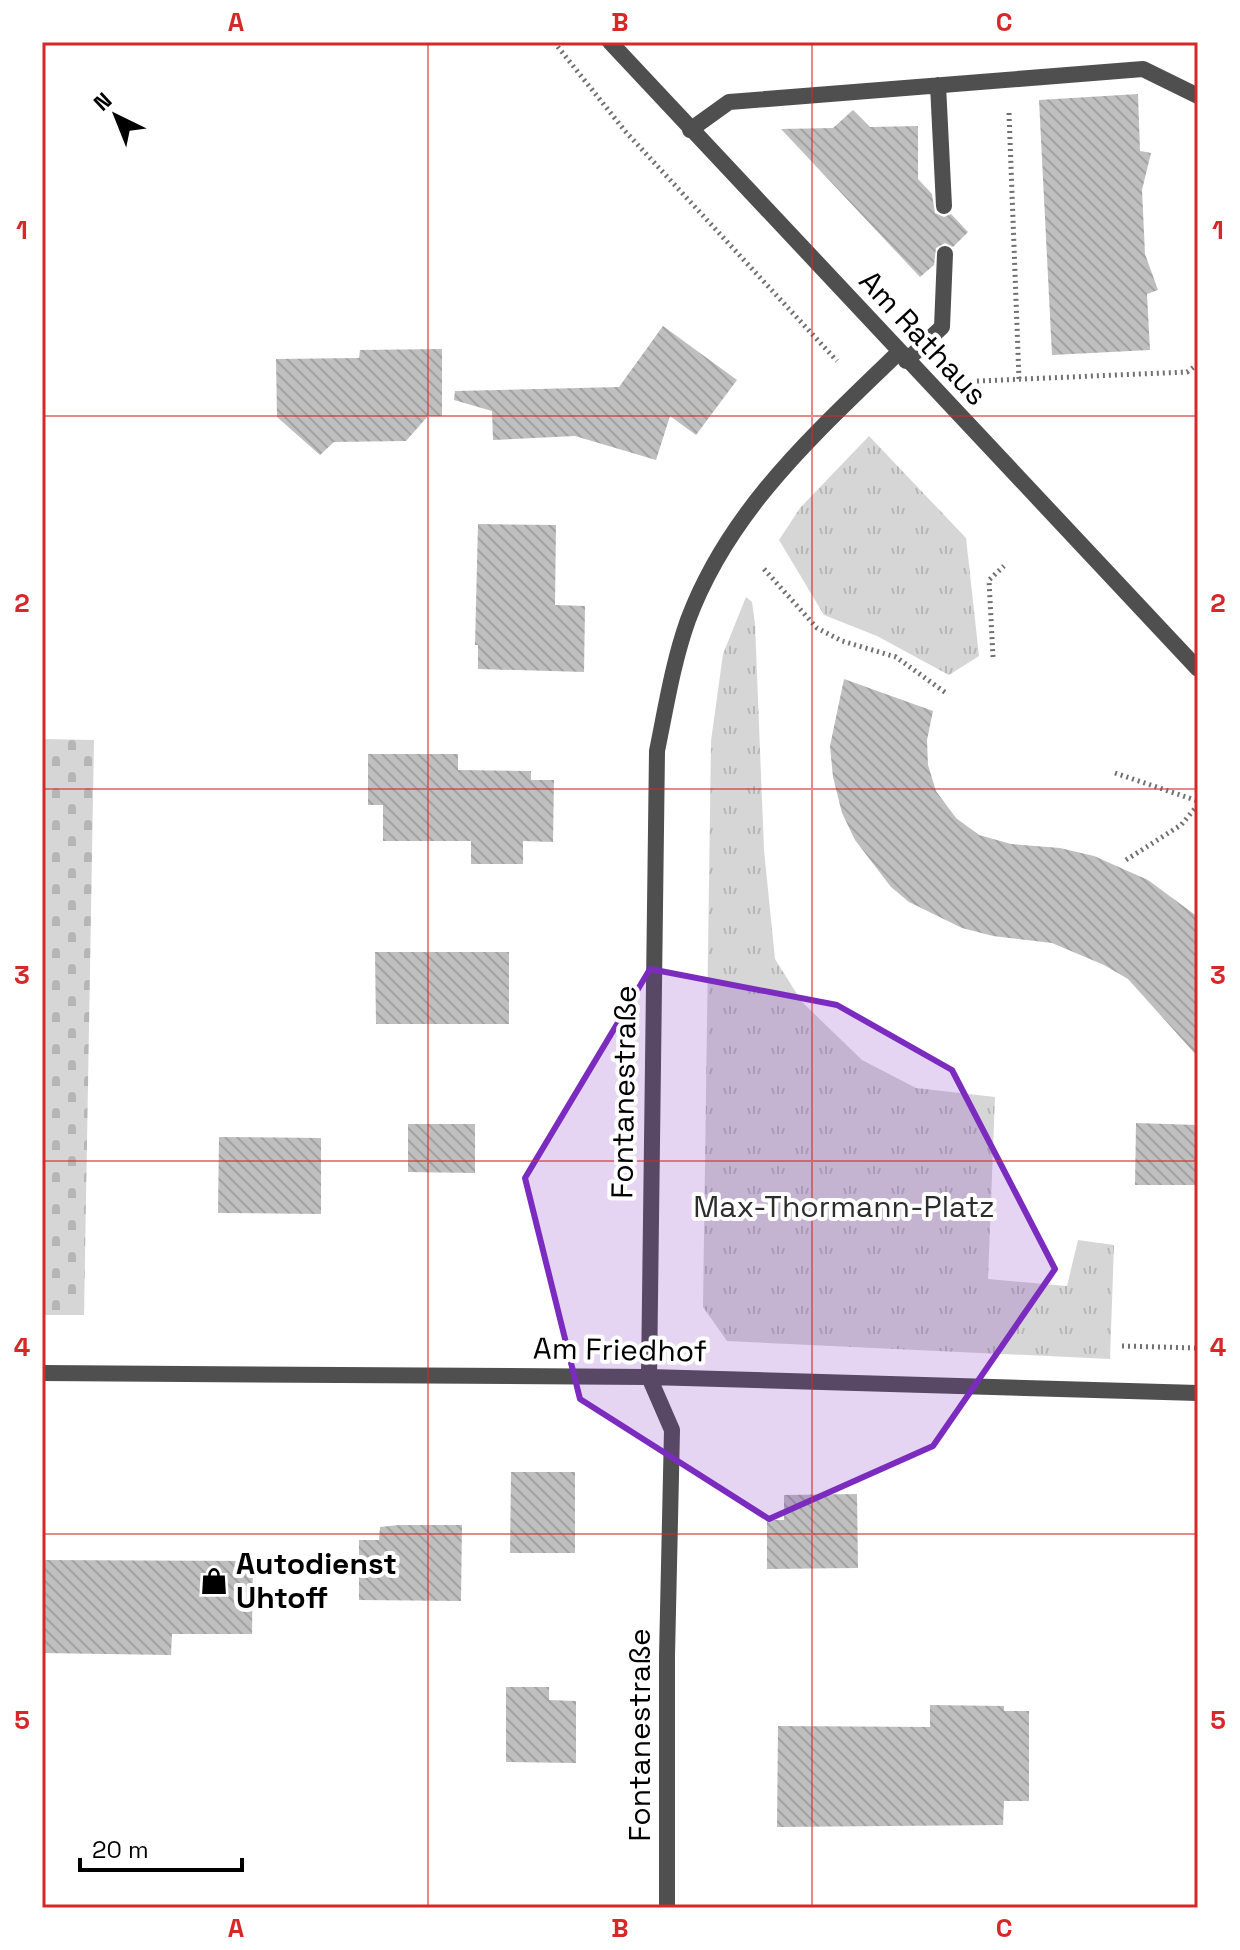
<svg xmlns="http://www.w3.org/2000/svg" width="1240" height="1950" viewBox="0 0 1240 1950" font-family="'Space Grotesk',sans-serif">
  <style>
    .cemetery { fill: url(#cemetery-stones) }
    .park { fill: url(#park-tufts) }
    .building { fill: url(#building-back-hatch) }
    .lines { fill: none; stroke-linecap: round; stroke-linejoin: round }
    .path { stroke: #717171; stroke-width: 5; stroke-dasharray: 2 4; stroke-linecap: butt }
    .service { stroke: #4f4f4f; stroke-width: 16 }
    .minor { stroke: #4f4f4f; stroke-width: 16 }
    .marked { fill: #7b2cbf; fill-opacity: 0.2; stroke: #7b2cbf; stroke-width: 6; stroke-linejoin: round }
    .grid { fill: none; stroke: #d62828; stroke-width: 2; stroke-opacity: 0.55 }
    .labels { text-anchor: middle; stroke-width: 8; stroke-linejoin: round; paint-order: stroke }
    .street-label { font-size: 30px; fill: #000; stroke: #fff }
    .park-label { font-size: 30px; fill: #2d2d2d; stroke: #fff }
    .poi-label { font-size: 30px; font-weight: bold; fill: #000; stroke: #fff; text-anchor: start }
    .neatline { fill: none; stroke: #d62828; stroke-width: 3 }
    .grid-label { font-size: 26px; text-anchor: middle; font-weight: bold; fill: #d62828 }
  </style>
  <defs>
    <pattern id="cemetery-stones" width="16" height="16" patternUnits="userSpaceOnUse" patternTransform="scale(2)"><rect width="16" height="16" fill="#d6d6d6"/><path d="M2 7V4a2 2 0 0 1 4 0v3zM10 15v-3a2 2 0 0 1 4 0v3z" fill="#b6b6b6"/></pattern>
    <pattern id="park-tufts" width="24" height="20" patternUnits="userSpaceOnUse" patternTransform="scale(2)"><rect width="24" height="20" fill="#d6d6d6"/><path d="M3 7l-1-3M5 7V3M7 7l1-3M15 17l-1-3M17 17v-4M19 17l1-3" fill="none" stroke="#b6b6b6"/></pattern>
    <pattern id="building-back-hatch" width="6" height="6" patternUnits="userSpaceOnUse" patternTransform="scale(2)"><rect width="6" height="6" fill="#bfbfbf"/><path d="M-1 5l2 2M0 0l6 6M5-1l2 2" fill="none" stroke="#a2a2a2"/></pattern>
  </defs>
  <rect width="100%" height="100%" fill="#fff"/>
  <path class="cemetery" d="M42,739l52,1 -10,575h-42z"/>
  <path class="park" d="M869,436l97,102 13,118 -30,19 -72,-39 -53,-21 -45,-75 21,-32z
    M746,597l6,5 3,22 9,226 11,109 27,43 60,58 54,28 79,9 -7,182 79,7 11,-46 36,5 -4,114 -383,-18 -24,-34 8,-566 12,-87z"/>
  <path class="building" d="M1138,94l2,57 11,2 -9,37 3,64 13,36 -11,4 3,56 -98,5 -13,-255z
    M853,110l17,17 48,-1v53l14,15 3,19 9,4 7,-3 17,18 -15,15 -8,-4 -9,5 -2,17 -14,12 -139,-148 52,-1z
    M663,326l74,54 -41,55 -26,-19 -14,44 -81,-24 -82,4 -1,-29 -38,-11 1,-9 164,-4z
    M442,349v67h-14l-22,25 -72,1 -14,13 -43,-38 -1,-58 83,-1 1,-8z
    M478,524l78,1 -1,80 30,1 -1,66 -106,-3v-24h-3z
    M844,679l89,32 -6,29 1,25 8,26 20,27 23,17 32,9 49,4 34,8 54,24 50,37v140l-70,-78 -24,-14 -52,-22 -59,-7 -31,-8 -53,-26 -18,-15 -36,-47 -13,-27 -9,-36 -3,-31z
    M368,754h90v16l73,1v9h23l-1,62 -30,-1v23h-52v-23h-88v-36h-15z
    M375,952h134v72h-133z
    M1136,1123l62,2v60h-63z
    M408,1124h67v49l-67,-1z
    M219,1137l102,1v76l-103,-1z
    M511,1472h64v81h-65z
    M857,1494l1,74 -91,1v-49h17v-25z
    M399,1525h63l-1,76 -102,-1v-60h20l1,-13z
    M42,1560l211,1 -1,73h-80l-1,21 -129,-2z
    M506,1687h43v13l27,1v62l-70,-1z
    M930,1705l74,1v5h25v90h-25l-1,24 -226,2 1,-101 152,1z"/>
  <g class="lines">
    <path class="path" d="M554,42l71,89 212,230
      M1009,113l10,266
      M977,381l210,-9 11,-8
      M764,569l53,59 25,13 54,16 50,36
      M993,657l-4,-77 15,-14
      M1115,773l83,28
      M1126,860l55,-35 17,-20
      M1122,1346l76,2"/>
    <path class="service" d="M938,85l6,121
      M690,130l39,-28 414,-33 55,27
      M906,361l36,-34 3,-73"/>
    <path class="minor" d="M610,42l588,627
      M42,1373l607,4 549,16
      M667,1908v-252l5,-226 -23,-53 8,-626c9,-44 16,-89 31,-131 42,-112 128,-187 211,-268"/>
  </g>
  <path class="marked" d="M650,969l187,36 115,65 103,199 -122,177 -164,73 -189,-120 -55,-221z"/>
  <path class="grid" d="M428,42v1866M812,42v1866M42,416h1156M42,789h1156M42,1161h1156M42,1534h1156"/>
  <defs>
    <g id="shop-bare" transform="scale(2.16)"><path d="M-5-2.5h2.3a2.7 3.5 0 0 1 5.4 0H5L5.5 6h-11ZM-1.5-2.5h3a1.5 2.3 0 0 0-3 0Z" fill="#000" stroke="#fff" stroke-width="2.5" paint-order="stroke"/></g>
  </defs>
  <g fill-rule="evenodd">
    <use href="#shop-bare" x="214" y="1581"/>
  </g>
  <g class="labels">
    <g class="street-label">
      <text transform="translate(923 338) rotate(47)" y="10">Am Rathaus</text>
      <text transform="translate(624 1092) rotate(-89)" y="10">Fontanestraße</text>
      <text transform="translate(620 1350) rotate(1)" y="10">Am Friedhof</text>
      <text transform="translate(640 1735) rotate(-90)" y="10">Fontanestraße</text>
    </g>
    <g class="park-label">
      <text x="844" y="1217">Max-Thormann-Platz</text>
    </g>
    <g class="poi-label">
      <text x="236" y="1574">Autodienst<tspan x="236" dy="34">Uhtoff</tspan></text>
    </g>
  </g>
  <rect width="1240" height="1950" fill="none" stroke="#ffffff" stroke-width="88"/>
  <g transform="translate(116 116) rotate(317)" stroke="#ffffff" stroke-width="6" paint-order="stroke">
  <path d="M0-6L14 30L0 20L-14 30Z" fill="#000000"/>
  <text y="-12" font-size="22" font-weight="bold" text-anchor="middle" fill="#000000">N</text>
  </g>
  <path d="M80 1858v12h162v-12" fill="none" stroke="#000000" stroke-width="4"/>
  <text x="92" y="1858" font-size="24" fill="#000000" stroke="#ffffff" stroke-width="6" paint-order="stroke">20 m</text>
  <rect x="44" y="44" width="1152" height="1862" class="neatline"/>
  <g class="grid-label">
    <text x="236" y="31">A</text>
    <text x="620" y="31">B</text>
    <text x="1004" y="31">C</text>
    <text x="22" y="239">1</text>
    <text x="1218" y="239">1</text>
    <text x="22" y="612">2</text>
    <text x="1218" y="612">2</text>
    <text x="22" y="984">3</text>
    <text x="1218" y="984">3</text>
    <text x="22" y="1356">4</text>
    <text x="1218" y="1356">4</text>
    <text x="22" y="1729">5</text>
    <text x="1218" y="1729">5</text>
    <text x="236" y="1937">A</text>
    <text x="620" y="1937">B</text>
    <text x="1004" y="1937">C</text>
  </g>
</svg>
